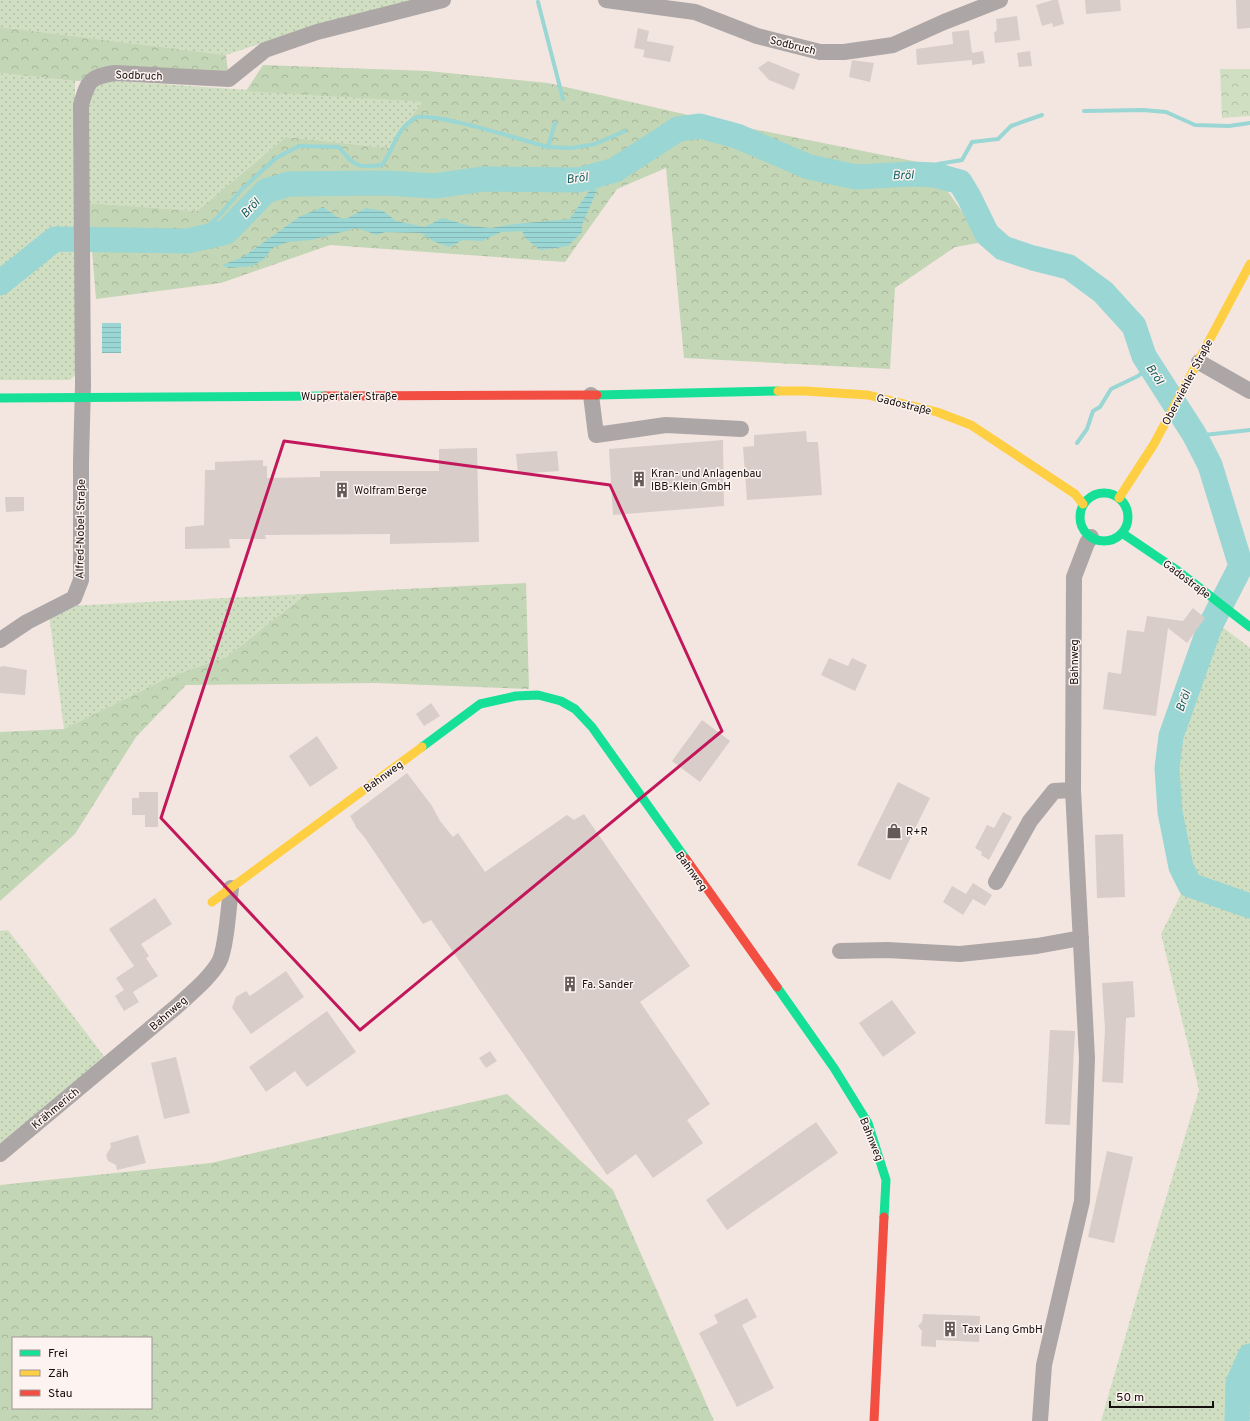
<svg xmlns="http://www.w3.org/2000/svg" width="1250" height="1421" viewBox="0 0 1250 1421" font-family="Overpass,sans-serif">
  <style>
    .grass { fill: url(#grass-dots) }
    .forest { fill: url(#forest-crowns); fill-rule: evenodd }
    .park { fill: url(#park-crowns) }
    .water { fill: url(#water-rules) }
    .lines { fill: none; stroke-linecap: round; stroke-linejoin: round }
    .stream { stroke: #99d6d4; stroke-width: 4 }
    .river { stroke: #99d6d4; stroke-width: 25 }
    .building { fill: #d8cdc9 }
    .street { stroke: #ada6a6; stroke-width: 16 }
    .fast { stroke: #16e098; stroke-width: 9 }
    .slow { stroke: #ffcf43; stroke-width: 9 }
    .jam { stroke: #f24e42; stroke-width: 9 }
    .marked { fill: none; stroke: #c2185b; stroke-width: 3; stroke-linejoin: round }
    .labels { text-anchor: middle; stroke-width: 3; stroke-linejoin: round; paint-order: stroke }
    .street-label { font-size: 11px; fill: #170f0d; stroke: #fdf3f0 }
    .poi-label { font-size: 11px; fill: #170f0d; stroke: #fdf3f0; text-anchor: start }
    .water-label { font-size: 12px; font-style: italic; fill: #0f6060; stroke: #fdf3f0 }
  </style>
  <defs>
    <pattern id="grass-dots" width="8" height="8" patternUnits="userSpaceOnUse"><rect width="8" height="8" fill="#d0dfc2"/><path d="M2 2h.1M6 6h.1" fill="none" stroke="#b2bea6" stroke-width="1.8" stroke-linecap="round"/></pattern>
    <pattern id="forest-crowns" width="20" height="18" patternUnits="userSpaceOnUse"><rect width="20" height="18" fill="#c3d6b5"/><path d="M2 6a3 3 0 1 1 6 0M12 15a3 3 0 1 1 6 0" fill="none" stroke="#a7b69a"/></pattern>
    <pattern id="park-crowns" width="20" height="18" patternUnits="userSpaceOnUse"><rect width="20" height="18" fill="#d0dfc2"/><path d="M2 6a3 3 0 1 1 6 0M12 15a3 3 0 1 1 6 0" fill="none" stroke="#b2bea6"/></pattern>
    <pattern id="water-rules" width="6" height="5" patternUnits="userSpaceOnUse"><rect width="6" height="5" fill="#99d6d4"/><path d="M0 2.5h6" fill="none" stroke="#83b6b5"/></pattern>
  </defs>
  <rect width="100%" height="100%" fill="#f3e6e1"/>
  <path class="grass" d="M0,0h420l-125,32 -69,23 -226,-28z
    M0,73l75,8 1,293 -6,6h-70z
    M101,80l321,22 -33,46 -103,-11 -89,74 -109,-8 1,-114z
    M306,594l-78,62 -63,23 -101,50 -16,-122z
    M1208,616l42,32v773h-149l50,-174 48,-157 -38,-156 23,-46 -18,-145z
    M8,930l98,129 -106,85v-213z"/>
  <path class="forest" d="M0,27l226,28 3,24 -154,2 -75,-8z
    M263,65l165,6 120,12 175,40 205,41 56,78 -29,5 -60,41 -5,81 -206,-11 -18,-190 -49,21 -52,73 -235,-17 -109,38 -125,16 -8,-96 109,8 89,-74 103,11 33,-46 -176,-11z
    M526,583l3,106 -153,-6 -190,2 -50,52 -61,97 -75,67v-169l64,-3 101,-50 63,-23 78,-62z
    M507,1094l106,96 101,231h-714v-236l211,-22zM13,1338h138v70h-138z"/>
  <path class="park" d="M1220,69h30v47l-28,2z"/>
  <path class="water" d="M591,188l6,2 -15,35v7l-14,14 -27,4 -15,-11 -4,-8 -21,1 -19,9 -19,-1 -14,7 -16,-6 -12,-8 -36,-1 -8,3 -20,-7 -46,12 -23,2 -16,6 -8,11 -12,7 -23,2 -7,-3 21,-8 56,-40 24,-10 14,10 9,2 20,-11 17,3 13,10 29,6 17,-9 28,8 21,2 24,-4 55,-5z
    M102,323h19v30h-19z"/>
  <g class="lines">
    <path class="stream" d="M538,2l25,97
      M1084,111l59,-1 23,2 29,13 34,1 21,-3
      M548,147l24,1 23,-4 30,-13
      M930,174l8,-10 24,-4 10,-18 26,-3 13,-13 31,-11
      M192,240l27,-24 23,-27 34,-31 23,-12 40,1c16,20 18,21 43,18 13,-17 12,-34 33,-47 14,-8 113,24 133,29l7,-24
      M1195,436l55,-6
      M1077,443l10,-14 6,-18 7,-4 11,-18 27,-13 12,-10"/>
    <path class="river" d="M0,283l55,-44 133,2 38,-9 40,-41 23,-7 97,-1 48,3 50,-7 95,1 36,-10 63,-41 22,-3 37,10 72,31 47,10 55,-3 24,1 25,7 9,15 18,37 16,14 30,10 36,9 34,25 31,34 10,30 50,78 16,31 31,101 -31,60 -39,110 -4,32 3,44 11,55 9,18 60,21
      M1237,1421l1,-38 12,-27"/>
  </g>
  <path class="building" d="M1053,0h5l6,24 -11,3 -1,-4 -10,3 -6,-21z
    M1085,0h35l1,11 -35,3z
    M1236,0h14v28l-13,1z
    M1017,16l3,24 -25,3 -1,-10 3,-3 -1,-11z
    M638,28l11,3 -4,19 -11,-2z
    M969,30l3,23 11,-2 2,12 -13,2v-5l-55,5 -1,-16 37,-5 -1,-12z
    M647,41l27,5 -4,16 -27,-5z
    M1030,51l2,15 -13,1 -2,-14z
    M852,60l22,3 -4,19 -21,-5z
    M768,61l32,13 -6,16 -25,-10 -11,-12z
    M806,431l1,11h11l4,53 -75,5 -4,-53 11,-1v-11z
    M723,440l1,66 -111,9 -4,-66z
    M477,448l2,94 -89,2v-10l-125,1 1,4h-37l1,9 -45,1v-22l19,-2 1,-55h10v-8l48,-2v6h4v12l53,-1v-6h119v-22z
    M557,451l2,20 -41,3 -2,-20z
    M5,497h19v14l-18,1z
    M1193,608l12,10 -18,25 -19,-15 -12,88 -53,-7 5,-37 13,2 6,-44 17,2 3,-16 36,5z
    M829,658l19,8 4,-8 15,7 -12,26 -34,-16z
    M3,666l24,4 -2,25 -25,-2v-26z
    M431,703l9,13 -16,10 -8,-12z
    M702,720l28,21 -30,41 -28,-21z
    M317,736l21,32 -28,19 -21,-31z
    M407,773l25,33 8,15 13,16 5,-4 27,39 82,-57 7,5 10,-6 106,152 -50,36 70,102 -23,16 16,23 -50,35 -17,-24 -29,21 -176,-255 -8,4 -58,-86 -10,-12h1l-6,-10z
    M898,782l32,16 -40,82 -33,-15z
    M139,792h19v35h-13v-12h-13v-17h7z
    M1003,812l9,5 -23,43 -8,-5 1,-3 -7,-4 12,-23 7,3z
    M1123,834l2,63 -28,1 -2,-63z
    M973,883l19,12 -7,11 -12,-7 -10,16 -20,-13 9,-16 14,8z
    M155,898l17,26 -31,20 8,12 -3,2 12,18 -25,16 6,10 -15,9 -9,-15 9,-6 -8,-12 18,-12 -25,-37z
    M286,971l18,26 -53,37 -19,-26 4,-11 10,-6 4,5z
    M1133,981l2,36 -9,1 -3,65 -21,-1 3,-53 -3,-46z
    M892,1000l24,33 -33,24 -24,-34z
    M327,1011l29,41 -49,35 -12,-16 -29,21 -17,-25z
    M1050,1030l25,1 -5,94 -25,-1z
    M490,1051l7,10 -11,7 -7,-10z
    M176,1057l14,56 -26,6 -13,-56z
    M816,1122l22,31 -111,77 -21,-30z
    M138,1135l8,28 -29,7 -1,-5 -8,-4 -2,-6 5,-8 -1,-4z
    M1107,1151l26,6 -19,86 -26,-6z
    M747,1298l10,19 -15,8 32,63 -37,19 -38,-74 19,-10 -4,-8z
    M923,1314l57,2 -1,26 -43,-2v7l-15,-1 1,-15 -4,-5 4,-4z"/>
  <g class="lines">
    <path class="street" d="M606,0l89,12 62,24 63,16h24l49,-7 51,-23 56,-22
      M1199,362l51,29
      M591,395l5,40 70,-10 75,4
      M0,640l27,-18 47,-24 7,-18v-119l2,-76 -2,-280c7,-24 8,-28 34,-32l114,6 36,-29 52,-18 126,-32
      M996,882l34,-61 24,-30 19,-1
      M840,951l47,-1 73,4 77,-8 44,-8
      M0,1154l176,-147c15,-14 33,-28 43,-45 7,-12 10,-58 12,-74
      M1040,1421l4,-56 38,-164 5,-143 -14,-268 1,-213 13,-34 4,-6"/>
    <path class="fast" d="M597,395l181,-4
      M0,398l325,-2
      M1080 517a24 24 0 1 1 48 0a24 24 0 1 1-48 0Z
      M1122,533l56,38 72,56
      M422,747l58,-43 36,-8 22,-1 23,6 14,8 17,18 94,132
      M777,987l57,81 34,55 18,57 -2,37"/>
    <path class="slow" d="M778,391h27l63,4 69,17 34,13 104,69 8,10
      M1119,498l35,-54 96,-180
      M212,902l210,-155"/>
    <path class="jam" d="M325,396l272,-1
      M686,859l91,128
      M874,1421l10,-204"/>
  </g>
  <path class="marked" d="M284,441l326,44 112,246 -362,299 -199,-212z"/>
  <defs>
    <g id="building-bare" transform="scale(1.2)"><path d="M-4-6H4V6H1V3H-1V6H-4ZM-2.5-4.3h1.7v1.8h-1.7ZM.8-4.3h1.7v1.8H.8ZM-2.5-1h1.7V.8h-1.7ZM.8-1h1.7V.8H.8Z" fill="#645a57" stroke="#fdf3f0" stroke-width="2.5" paint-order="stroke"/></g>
    <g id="shop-bare" transform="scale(1.2)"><path d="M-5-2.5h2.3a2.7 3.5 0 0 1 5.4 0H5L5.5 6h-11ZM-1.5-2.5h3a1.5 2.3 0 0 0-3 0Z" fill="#645a57" stroke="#fdf3f0" stroke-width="2.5" paint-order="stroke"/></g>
  </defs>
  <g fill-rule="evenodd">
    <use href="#building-bare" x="639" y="479"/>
    <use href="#building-bare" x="342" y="490"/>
    <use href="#shop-bare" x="894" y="831"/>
    <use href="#building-bare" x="570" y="984"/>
    <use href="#building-bare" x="950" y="1329"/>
  </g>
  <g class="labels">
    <g class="street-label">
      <text transform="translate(793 45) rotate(14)" y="4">Sodbruch</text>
      <text transform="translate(139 75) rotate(2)" y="4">Sodbruch</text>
      <text transform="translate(1187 382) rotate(-62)" y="4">Oberwiehler Straße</text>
      <text x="349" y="400">Wuppertaler Straße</text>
      <text transform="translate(904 404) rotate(14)" y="4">Gadostraße</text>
      <text transform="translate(80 529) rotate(-89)" y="4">Alfred-Nobel-Straße</text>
      <text transform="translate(1187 579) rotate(37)" y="4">Gadostraße</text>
      <text transform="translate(1074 662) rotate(-90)" y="4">Bahnweg</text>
      <text transform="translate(383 776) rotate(-36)" y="4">Bahnweg</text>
      <text transform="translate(692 871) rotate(54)" y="4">Bahnweg</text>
      <text transform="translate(168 1013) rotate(-41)" y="4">Bahnweg</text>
      <text transform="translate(55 1108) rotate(-40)" y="4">Krähmerich</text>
      <text transform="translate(872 1139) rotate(68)" y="4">Bahnweg</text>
    </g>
    <g class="poi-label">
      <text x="651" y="477">Kran- und Anlagenbau<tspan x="651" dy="13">IBB-Klein GmbH</tspan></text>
      <text x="354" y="494">Wolfram Berge</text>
      <text x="906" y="835">R+R</text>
      <text x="582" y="988">Fa. Sander</text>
      <text x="962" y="1333">Taxi Lang GmbH</text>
    </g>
    <g class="water-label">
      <text transform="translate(903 175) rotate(-2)" y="4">Bröl</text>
      <text transform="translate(577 178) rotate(-7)" y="4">Bröl</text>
      <text transform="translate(250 208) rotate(-46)" y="4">Bröl</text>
      <text transform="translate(1155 374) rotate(57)" y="4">Bröl</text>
      <text transform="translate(1183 701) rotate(-70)" y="4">Bröl</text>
    </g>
  </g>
  <rect x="12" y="1337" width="140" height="72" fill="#fdf3f0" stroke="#a19895"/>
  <rect x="20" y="1350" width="20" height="6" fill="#16e098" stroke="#a19895"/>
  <text x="48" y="1357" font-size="12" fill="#170f0d">Frei</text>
  <rect x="20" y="1370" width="20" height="6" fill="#ffcf43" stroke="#a19895"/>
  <text x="48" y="1377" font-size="12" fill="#170f0d">Zäh</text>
  <rect x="20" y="1390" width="20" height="6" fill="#f24e42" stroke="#a19895"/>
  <text x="48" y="1397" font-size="12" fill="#170f0d">Stau</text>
  <path d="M1110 1401v6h103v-6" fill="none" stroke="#170f0d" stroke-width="2"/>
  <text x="1116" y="1401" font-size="12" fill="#170f0d" stroke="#fdf3f0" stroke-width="3" paint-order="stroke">50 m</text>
</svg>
